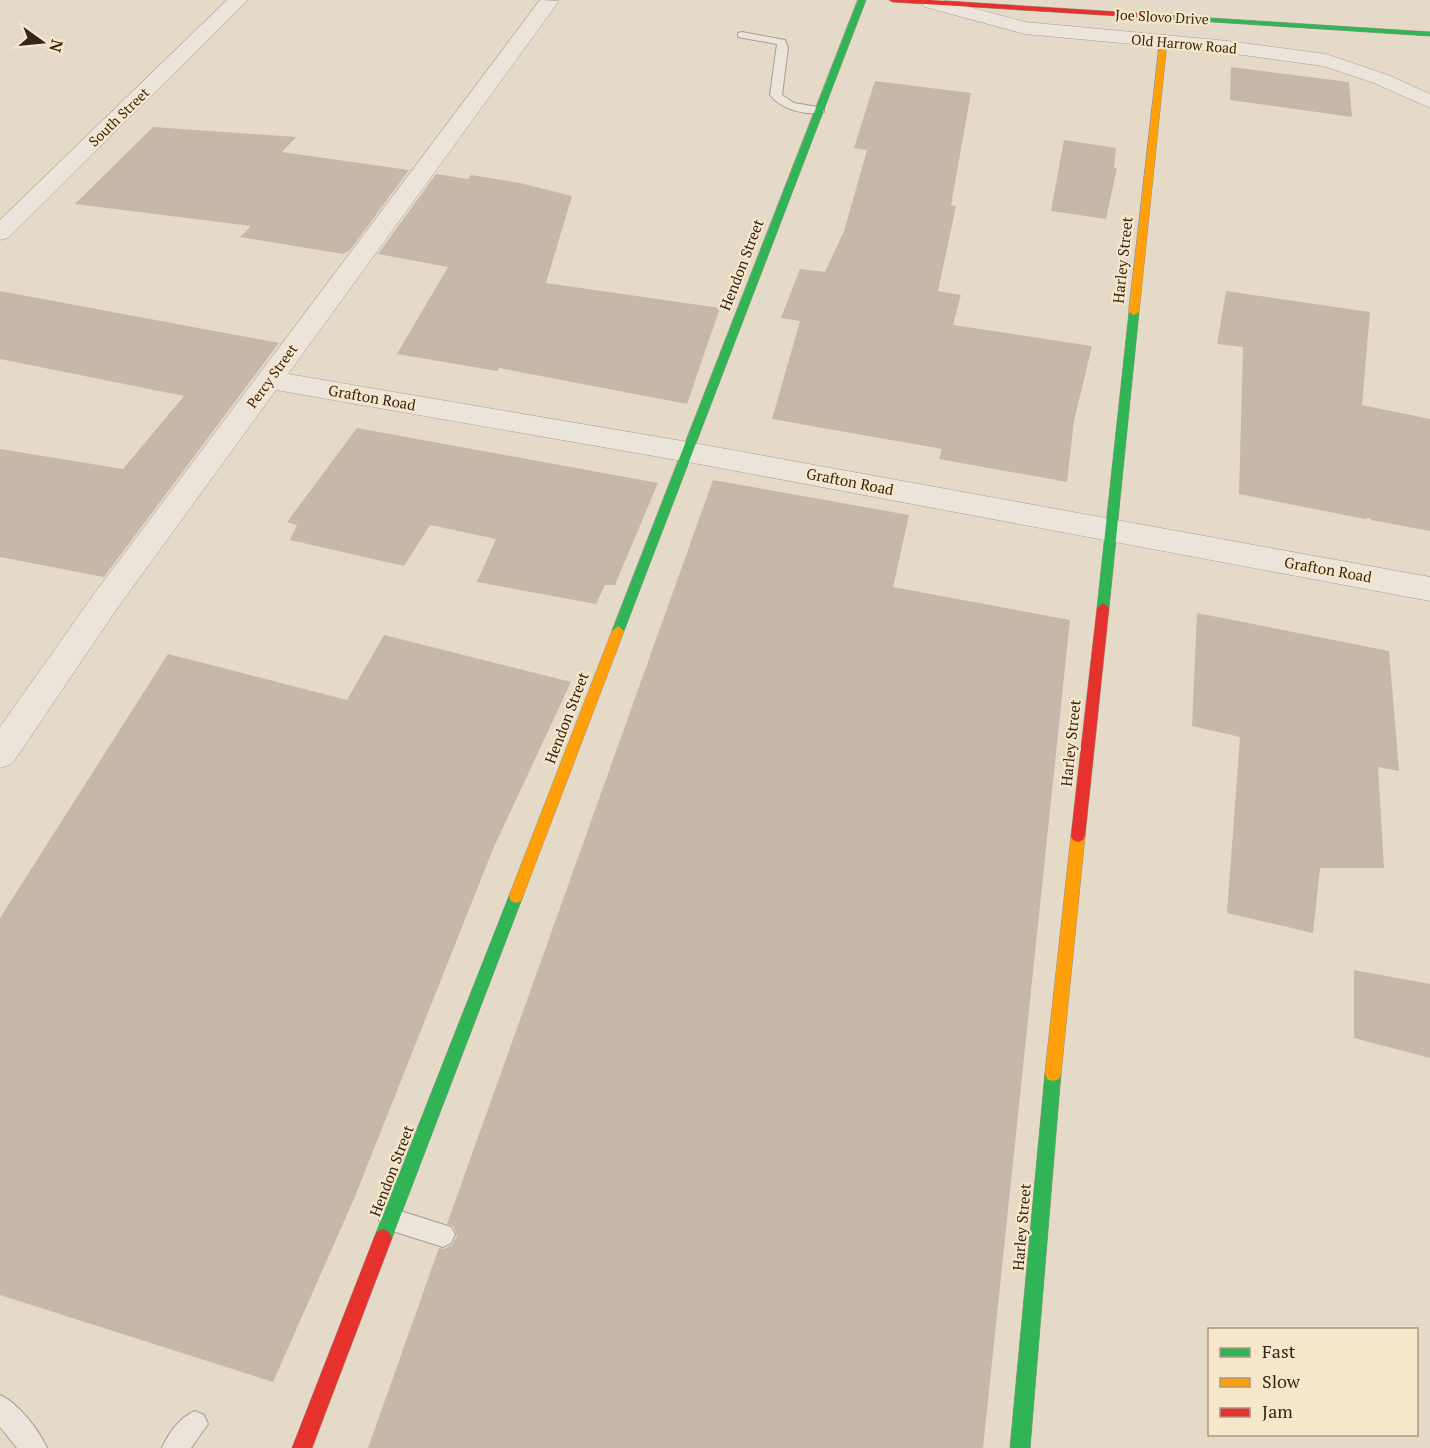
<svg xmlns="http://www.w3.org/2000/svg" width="1430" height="1448" viewBox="0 0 1430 1448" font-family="'PT Serif',serif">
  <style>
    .building { fill: #c7b7a8 }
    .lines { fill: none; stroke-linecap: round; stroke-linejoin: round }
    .lane-casing { stroke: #a89e91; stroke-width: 2 }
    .street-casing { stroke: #a89e91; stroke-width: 1 }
    .fast-casing { stroke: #988e81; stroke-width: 1 }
    .slow-casing { stroke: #988e81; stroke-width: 1 }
    .jam-casing { stroke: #988e81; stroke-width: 1 }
    .lane { fill: #ebe4da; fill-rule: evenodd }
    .street { fill: #ebe4da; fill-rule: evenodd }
    .fast { fill: #30b455; fill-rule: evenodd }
    .slow { fill: #ff9f0a; fill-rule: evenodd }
    .jam { fill: #e5322d; fill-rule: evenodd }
    .labels { text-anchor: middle; stroke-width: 4.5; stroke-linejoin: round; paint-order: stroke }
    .far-street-label { font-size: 14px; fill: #35251a; stroke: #f7e7ca }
    .street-label { font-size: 15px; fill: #35251a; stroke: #f7e7ca }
  </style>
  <rect width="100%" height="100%" fill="#e4dac7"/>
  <path class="building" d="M1231,67l118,15 3,35 -122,-17z
    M875,81l96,12 -20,112 5,1 -18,85 23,4 -8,30 139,21 -18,75 -7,61 -128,-23 3,-10 -170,-30 28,-98 -19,-3 19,-49 25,3 19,-41 23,-81 -13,-2z
    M153,127l143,10 -14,15 127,18 -59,80 -7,4 -103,-17 11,-11 -176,-22z
    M1064,140l52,8 -2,20h3l-11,51 -55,-8z
    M436,174l32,5 3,-4 49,8 52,13 -26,87 174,25 -33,96 -188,-36 -2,3 -100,-17 51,-87 -70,-13z
    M0,291l279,52 -175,234 -104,-20v-108l123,20 61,-73 -184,-37z
    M1226,291l144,21 -8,93 68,14v112l-59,-11 -1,-2 -5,1 -126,-25 4,-147 -26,-3z
    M357,428l301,55 -43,102h-10l-9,19 -119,-22 19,-43 -66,-14 -26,41 -114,-26 7,-15 -10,-3z
    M713,480l196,35 -16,72 177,33 -87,828h-615l71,-200 5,1 8,-4 5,-9 -4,-10 -6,-2z
    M1197,613l192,38 10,120 -21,-4 6,101h-64l-7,65 -86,-20 13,-176 -48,-11z
    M384,635l187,47 -78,167 -139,350 -81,183 -273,-87v-377l168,-264 179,46z
    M1354,970l76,14v74l-76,-20z"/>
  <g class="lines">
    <g class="lane-casing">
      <path id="lane" d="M742,32l43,8 3,7 -6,48 12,8 30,5v4c-18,4 -42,-2 -54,-17l7,-51 -39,-7v-4z
        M391,1208l60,19 4,8 -4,8 -8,4 -60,-19 -4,-8 4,-8z
        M0,1395c18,8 39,35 47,53h-30l-17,-21z
        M195,1411l9,4 4,9 -17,24h-29c6,-14 18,-31 33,-37z"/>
    </g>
    <g class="street-casing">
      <path id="street" d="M227,0h21l-240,238 -8,2v-20z
        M540,0l19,1 -271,373 400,68 742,135v24l-742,-139 -412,-72 -160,220 -104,154 -12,4v-41l94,-133z
        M924,0h19l82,22 203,19 98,13 62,21 42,19v14l-56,-25 -51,-17 -95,-13 -203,-19 -100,-27 -3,-4z"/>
    </g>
    <g class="fast-casing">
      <path id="fast" d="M858,0h8l-242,631 -6,5 -5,-1 -1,-4z
        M1148,14l282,18v4l-279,-18h-3z
        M1134,309l5,3 -30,296 -6,5 -6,-5 32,-296z
        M516,889l5,2 2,5 -131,342 -3,6 -6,3 -6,-3 -3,-6 135,-342 2,-5z
        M1053,1065l6,2 2,6 -31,375h-20l35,-375 2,-6z"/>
    </g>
    <g class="slow-casing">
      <path id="slow" d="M1160,40l7,2 -28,270 -5,3 -5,-3z
        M618,626l6,5 -101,265 -2,5 -5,2 -5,-2 -2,-5 103,-265z
        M1078,830l5,2 2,4 -24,237 -2,6 -6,2 -6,-2 -2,-6 26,-237 2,-4z"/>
    </g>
    <g class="jam-casing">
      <path id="jam" d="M889,0h42l220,14 4,2 -4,2 -258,-16z
        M1103,603l6,5 -24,228 -2,4 -5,2 -5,-2 -2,-4 26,-228z
        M383,1229l6,3 3,6 -80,210h-20l82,-210 3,-6z"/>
    </g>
    <use href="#lane" class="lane"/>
    <use href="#street" class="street"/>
    <use href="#fast" class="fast"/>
    <use href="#slow" class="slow"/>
    <use href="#jam" class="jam"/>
  </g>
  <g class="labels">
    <g class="far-street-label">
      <text transform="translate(1162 17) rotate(3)" y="5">Joe Slovo Drive</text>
      <text transform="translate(1184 44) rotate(5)" y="5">Old Harrow Road</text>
      <text transform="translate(119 117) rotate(-44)" y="5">South Street</text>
      <text transform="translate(272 376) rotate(-54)" y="5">Percy Street</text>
    </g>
    <g class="street-label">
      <text transform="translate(1123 260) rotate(-84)" y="5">Harley Street</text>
      <text transform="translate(742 265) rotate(-69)" y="5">Hendon Street</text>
      <text transform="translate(372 398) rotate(10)" y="5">Grafton Road</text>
      <text transform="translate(850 482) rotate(11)" y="5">Grafton Road</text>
      <text transform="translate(1328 570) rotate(10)" y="5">Grafton Road</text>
      <text transform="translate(567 718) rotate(-69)" y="5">Hendon Street</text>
      <text transform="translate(1071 743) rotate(-84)" y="5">Harley Street</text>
      <text transform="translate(392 1171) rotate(-69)" y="5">Hendon Street</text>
      <text transform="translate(1022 1227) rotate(-85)" y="5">Harley Street</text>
    </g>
  </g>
  <rect x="1208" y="1328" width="210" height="108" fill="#f7e7ca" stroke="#a99984" stroke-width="1.5"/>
  <rect x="1220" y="1348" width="30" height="9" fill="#30b455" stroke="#a99984" stroke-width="1.5"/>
  <text x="1262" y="1358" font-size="18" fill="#35251a">Fast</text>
  <rect x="1220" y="1378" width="30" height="9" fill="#ff9f0a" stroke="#a99984" stroke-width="1.5"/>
  <text x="1262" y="1388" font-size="18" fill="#35251a">Slow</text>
  <rect x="1220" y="1408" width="30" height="9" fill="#e5322d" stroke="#a99984" stroke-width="1.5"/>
  <text x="1262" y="1418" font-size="18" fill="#35251a">Jam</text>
  <g transform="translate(42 42) rotate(105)" stroke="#f7e7ca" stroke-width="4.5" paint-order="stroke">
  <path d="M0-4.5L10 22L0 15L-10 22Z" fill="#35251a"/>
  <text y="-9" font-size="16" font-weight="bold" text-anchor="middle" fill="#35251a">N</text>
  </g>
</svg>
